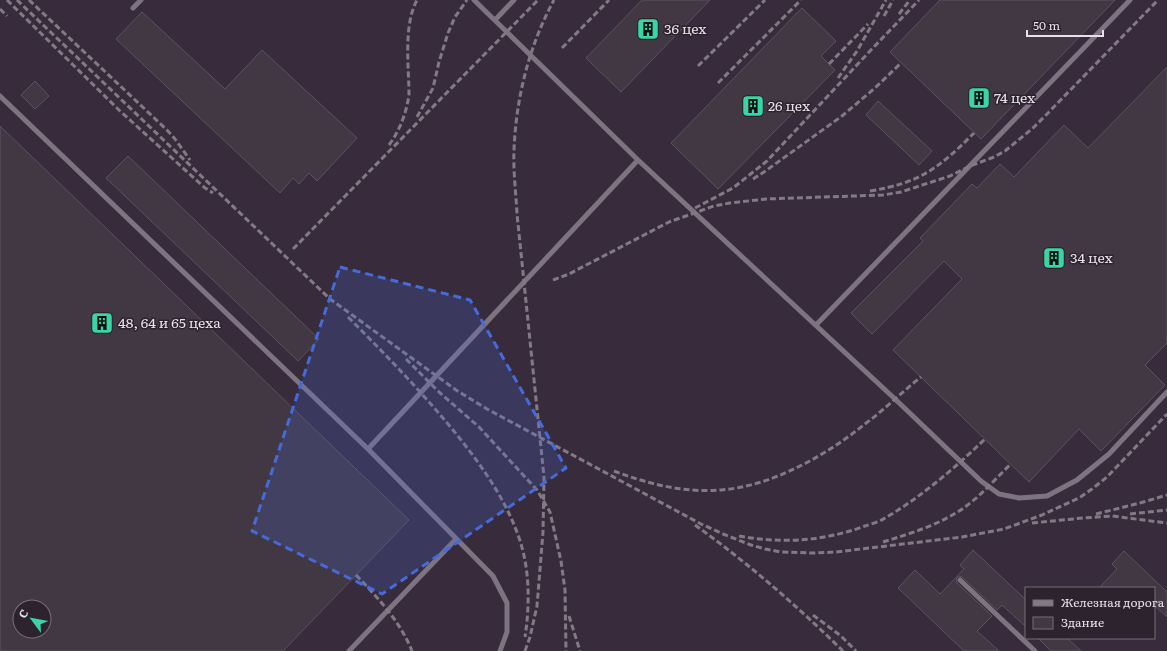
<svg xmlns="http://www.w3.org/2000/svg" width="1167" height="651" viewBox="0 0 1167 651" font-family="Literata,serif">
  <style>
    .built { fill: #382c3c; fill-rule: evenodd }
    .building { fill: #413844; stroke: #5c5260; fill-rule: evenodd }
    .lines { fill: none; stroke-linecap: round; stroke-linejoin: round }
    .lane { stroke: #7d7381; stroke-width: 5 }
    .rail { stroke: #827a85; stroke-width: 3; stroke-dasharray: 6 3; stroke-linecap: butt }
    .marked { fill: #456bdb; fill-opacity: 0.2; stroke: #456bdb; stroke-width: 3; stroke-dasharray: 8 5; stroke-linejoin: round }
    .labels { text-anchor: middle; stroke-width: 3; stroke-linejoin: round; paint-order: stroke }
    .poi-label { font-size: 14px; fill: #e6e0e8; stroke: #2c232f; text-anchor: start }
  </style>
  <rect width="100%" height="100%" fill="#2c232f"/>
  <path class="built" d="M0,0h1167v651h-1167zM1026,588h128v50h-128zM20,607h24v24h-24z"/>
  <path class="building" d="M642,0h68l-89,92 -35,-34z
    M940,0h175l-134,139 -91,-87z
    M802,8l34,33 -15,15 14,14 -117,119 -47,-46z
    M142,12l83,77 37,-39 95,88 -40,43 -8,-8 -10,11 -6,-6 -13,15 -164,-154z
    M1167,67v276l-22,22 20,20 -64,66 -22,-22 -50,53 -136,-132 69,-71 -18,-18 -72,73 -21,-21 72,-72 -3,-3 52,-54 5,4 23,-24 14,13 50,-52 24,23z
    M35,81l14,15 -14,13 -14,-14z
    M878,101l54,50 -13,14 -53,-50z
    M0,126l409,394 -126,131h-283zM20,607h24v24h-24z
    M128,156l191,183 -21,22 -192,-183z
    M973,550l53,50v27l-24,-22 -5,5 -35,-33 -3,-1 -3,3 1,4 35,33 -15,15 22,20h-35l-66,-63 17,-18 25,24 24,-25 -4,-4z
    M1124,551l43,41v25l-13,-12v-17h-55l18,-19 -5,-5z
    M1038,638h29l14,13h-30z"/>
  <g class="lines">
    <path class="lane" d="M474,0l164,160 257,239 86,82 18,13 20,4 28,-2 30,-16 32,-26 58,-62
      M133,8l8,-8
      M495,20l19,-20
      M0,96l368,353 125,127 14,27v29l-7,19
      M816,325l314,-325
      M368,449l270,-289
      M960,580l75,71
      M349,651l107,-112"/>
    <path class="rail" d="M7,0l113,111 85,77 8,5
      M17,0l313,299 126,91 31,19 214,115 22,10 28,11 14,4 16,3 32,1 23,-1 126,-15 42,-8 38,-14 37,-17 13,-9 15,-12 60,-63
      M29,0l138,130 8,9 15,21
      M0,9l7,7
      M899,14l11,-14
      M884,16l9,-16
      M562,48l47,-48
      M829,64l39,-40
      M698,66l67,-66
      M838,78l19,-27 29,-51
      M718,83l83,-83
      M417,117l16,-29 6,-26 9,-29 7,-16 12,-17
      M389,145c11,-15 17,-31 20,-50 0,-28 -6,-69 8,-95
      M753,179l11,-7 78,-56 33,-28 26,-25
      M870,191c50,-8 69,-23 104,-58
      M695,208l38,-20 34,-27 103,-110 49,-51
      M293,249l245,-249
      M553,280l16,-6 100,-52 45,-16 16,-3 36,-4 117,-4 18,-3 49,-16 20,-10 24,-9 11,-6 28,-23 13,-13 112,-115
      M348,317c37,37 72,73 105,113 26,32 51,66 65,105 12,32 12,69 7,102
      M406,359l33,33 40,35 58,63 13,22 11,49 4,29 1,61
      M614,471c34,13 70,22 107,19 51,-4 104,-34 144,-66 20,-15 37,-32 56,-47
      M1096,514l44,-11 27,-8
      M1130,514l37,-4
      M1032,523l51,-5 29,-2 55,7
      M695,525c53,38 102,81 148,126
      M739,536c42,8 86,5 126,-10 6,-2 14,-4 20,-8 35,-20 71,-51 100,-79
      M883,542c32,-10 66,-20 92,-43 13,-11 24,-24 36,-35
      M356,575c22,23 44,46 56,76
      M813,615l28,21 15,15
      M569,616l11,35
      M525,651l5,-14 7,-31 6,-74 1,-55 -27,-263c-1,-21 -4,-43 -3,-64 2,-52 15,-104 40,-150"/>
  </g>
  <path class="marked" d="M340,267l130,33 96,168 -184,126 -130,-63z"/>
  <defs>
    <g id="building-square" transform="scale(1.15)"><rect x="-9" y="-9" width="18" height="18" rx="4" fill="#3ad4a5" stroke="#2c232f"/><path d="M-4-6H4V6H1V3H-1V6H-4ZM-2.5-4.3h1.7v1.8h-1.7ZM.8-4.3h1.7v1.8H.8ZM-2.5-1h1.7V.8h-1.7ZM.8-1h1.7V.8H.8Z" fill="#111"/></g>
  </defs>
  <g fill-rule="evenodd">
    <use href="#building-square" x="648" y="29"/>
    <use href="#building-square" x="979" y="98"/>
    <use href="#building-square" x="753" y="106"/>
    <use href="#building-square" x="1054" y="258"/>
    <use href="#building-square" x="102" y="323"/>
  </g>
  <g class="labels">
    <g class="poi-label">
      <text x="664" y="34">36 цех</text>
      <text x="994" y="103">74 цех</text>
      <text x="768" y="111">26 цех</text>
      <text x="1070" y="263">34 цех</text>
      <text x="118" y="328">48, 64 и 65 цеха</text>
    </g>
  </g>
  <rect x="1025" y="587" width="130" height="52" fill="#2c232f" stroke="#766f79"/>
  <rect x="1033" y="600" width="20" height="6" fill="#827a85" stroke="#766f79"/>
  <text x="1061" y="607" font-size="12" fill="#e6e0e8">Железная дорога</text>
  <rect x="1033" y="617" width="20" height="12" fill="#413844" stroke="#766f79"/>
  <text x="1061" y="627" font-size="12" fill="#e6e0e8">Здание</text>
  <g transform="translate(32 619) rotate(302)"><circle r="19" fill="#2c232f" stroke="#766f79"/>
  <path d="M0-3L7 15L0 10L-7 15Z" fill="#3ad4a5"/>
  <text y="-6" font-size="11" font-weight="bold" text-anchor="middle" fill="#e6e0e8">С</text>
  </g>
  <path d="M1027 30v6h76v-6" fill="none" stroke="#e6e0e8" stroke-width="2"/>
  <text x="1033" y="30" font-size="12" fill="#e6e0e8" stroke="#2c232f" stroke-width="3" paint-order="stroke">50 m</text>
</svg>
